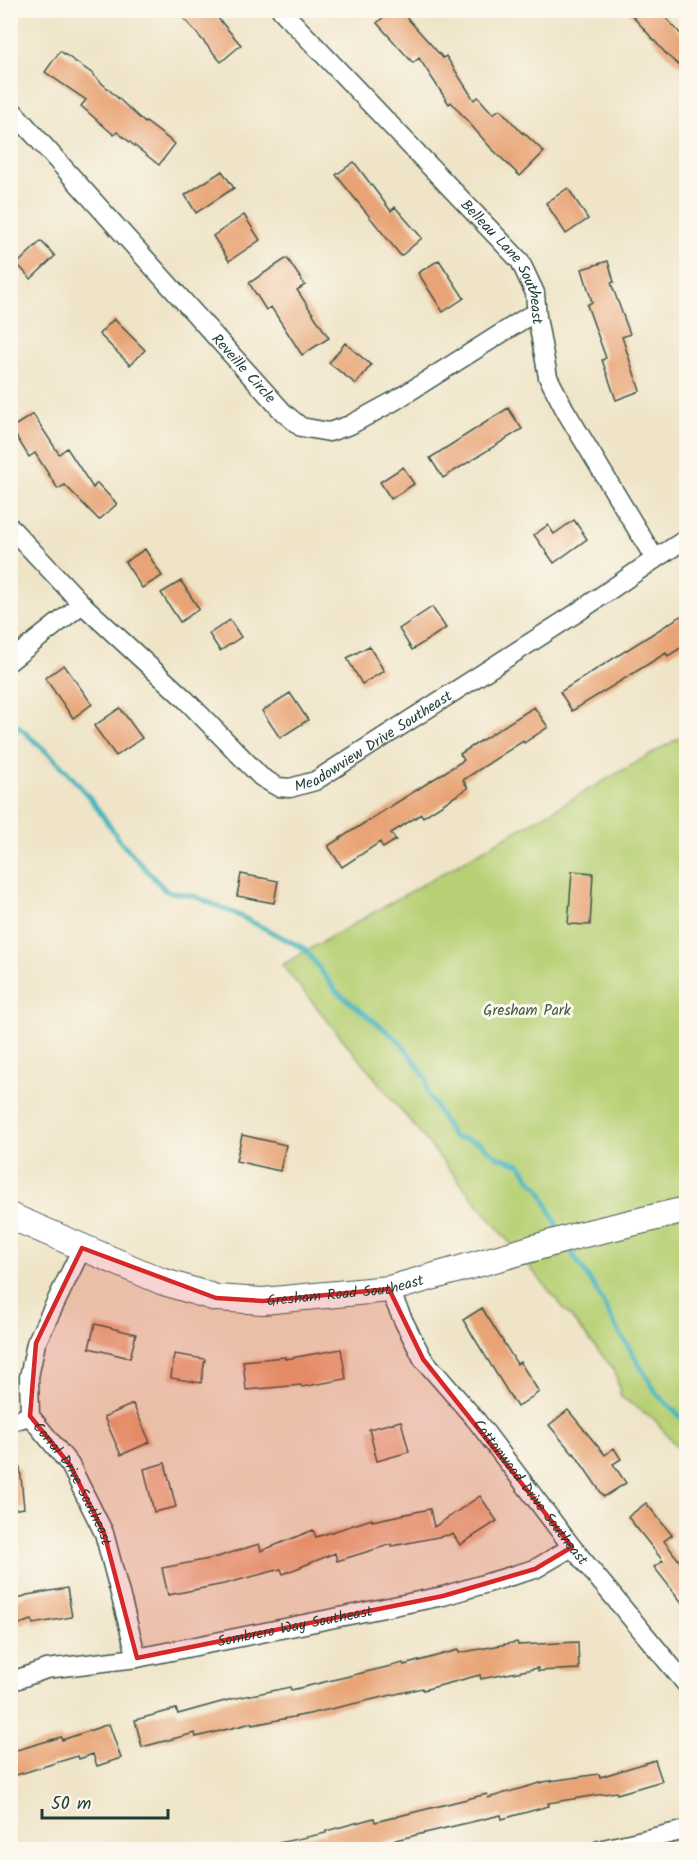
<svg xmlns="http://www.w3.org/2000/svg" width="697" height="1860" viewBox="0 0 697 1860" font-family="Kalam,sans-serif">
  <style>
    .green { fill: #b8d075; stroke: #6c8654; stroke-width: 1.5 }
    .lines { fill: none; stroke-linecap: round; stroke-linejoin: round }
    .stream { stroke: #45b5bd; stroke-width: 5 }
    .building { fill: #e8a476 }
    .street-casing { stroke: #3e564a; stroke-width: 21 }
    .secondary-casing { stroke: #3e564a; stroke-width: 28 }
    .street { stroke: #fff; stroke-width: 18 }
    .secondary { stroke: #fff; stroke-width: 26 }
    .marked { fill: #d62828; fill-opacity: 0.2; stroke: #d62828; stroke-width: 4.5; stroke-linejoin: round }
    .labels { text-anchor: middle; stroke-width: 6; stroke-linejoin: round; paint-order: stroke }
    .street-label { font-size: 15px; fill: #1f3d34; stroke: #fbf7ec }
    .park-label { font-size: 15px; fill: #3e5a41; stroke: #fbf7ec }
  </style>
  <rect width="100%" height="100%" fill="#fbf7ec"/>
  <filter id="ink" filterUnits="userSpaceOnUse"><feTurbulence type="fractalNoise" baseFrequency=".0167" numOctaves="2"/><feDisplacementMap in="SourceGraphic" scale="12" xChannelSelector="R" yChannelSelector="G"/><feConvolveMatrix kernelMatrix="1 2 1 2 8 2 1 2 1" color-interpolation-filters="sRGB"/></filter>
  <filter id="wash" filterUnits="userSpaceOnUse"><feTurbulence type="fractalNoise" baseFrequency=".008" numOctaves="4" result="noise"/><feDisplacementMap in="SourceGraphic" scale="24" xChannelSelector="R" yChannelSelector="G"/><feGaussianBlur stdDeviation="1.35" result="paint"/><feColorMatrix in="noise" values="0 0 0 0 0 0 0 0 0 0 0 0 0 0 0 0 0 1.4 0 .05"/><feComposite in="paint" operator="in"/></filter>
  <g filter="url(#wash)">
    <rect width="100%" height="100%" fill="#efe4c7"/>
    <path class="green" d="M686,734v724l-32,-39 -33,-22 -6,-26 -333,-406z"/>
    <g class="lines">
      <path class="stream" d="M10,719l50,45 30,34 31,44 45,49 28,5 40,17 71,36 31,42 62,49 11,13 18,27v12l26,45 25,5 20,15 22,7 9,14 11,11 18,39
        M572,1253l22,33 20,37 43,71 29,28"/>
    </g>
    <g id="blocks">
      <path class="building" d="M177,10h34l30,35 -20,17z
        M391,10h9l43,48 3,-2 28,44 4,-3 15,17 7,-5 22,24 1,-1 21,20 -24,24 -30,-29 -39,-45 -2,2 -30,-46 -6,5 -36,-40z
        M627,10h32l28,31v31l-19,-16z
        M60,51l33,23v1l52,48 1,-1 29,22 -16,21 -42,-33 -3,3 -33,-29 5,-6 -41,-28z
        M354,162l37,49 4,-4 27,31 -21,18 -65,-81z
        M222,171l12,17 -38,25 -11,-18z
        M568,188l20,31 -22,15 -20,-31z
        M244,215l16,25 -31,21 -16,-25z
        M41,241l14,15 -24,23 -14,-15z
        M287,258l18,27 -8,5 32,48 -27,17 -31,-48 -5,3 -17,-27z
        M439,260l25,38 -21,14 -25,-39z
        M608,261l6,21 -3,1 19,51 -8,3 18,54 -24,9 -14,-40 4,-2 -19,-53 5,-3 -10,-33z
        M114,319l31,31 -15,15 -31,-31z
        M345,343l26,22 -15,19 -27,-21z
        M508,408l14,21 -79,49 -13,-20z
        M33,414l26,40 8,-6 26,40 4,-5 20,21 -18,16 -34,-35 -7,4 -23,-36 -6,4 -18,-29z
        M403,467l11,17 -23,15 -11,-17z
        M574,520l13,19 -33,24 -20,-28 14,-10 6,9z
        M145,549l17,27 -20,12 -17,-26z
        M181,581l18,28 -19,13 -19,-29z
        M432,607l14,21 -34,22 -13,-21z
        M687,612v32l-19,12 -2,-3 -94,58 -12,-19z
        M230,620l11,17 -21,14 -11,-17z
        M369,646l15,25 -22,13 -15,-26z
        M64,665l28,39 -19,14 -28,-40z
        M290,693l18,27 -28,18 -18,-27z
        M534,707l14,20 -24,16 -1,-2 -60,39 5,8 -45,29 -2,-3 -30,19 5,7 -13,8 -3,-6 -38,25 -14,-21 136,-86 -4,-6z
        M120,708l22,30 -26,18 -22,-30z
        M572,871l21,2 -3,52 -22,-1z
        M241,874l37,7 -4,22 -37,-7z
        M242,1135l44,10 -6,26 -44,-10z
        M482,1308l35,56 3,-2 19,30 -22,15 -54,-87z
        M95,1324l41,10 -6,24 -41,-10z
        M341,1349l5,30 -44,8 -1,-2 -55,5 -3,-29 42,-4v2z
        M174,1354l31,5 -4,24 -30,-5z
        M133,1404l17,38 -29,13 -17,-38z
        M568,1410l37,45 9,-7 7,11 -8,5 13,19 -22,14 -30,-44 -1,1 -24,-29z
        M401,1421l8,31 -32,9 -8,-32z
        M165,1463l11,44 -22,5 -10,-43z
        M20,1467l4,41 -14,2v-42z
        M480,1496l17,25 -37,24 -7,-11 -61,12v-2l-55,17 -2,-8 -52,21 -2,-5 -57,15 -56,11 -6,-27 52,-10 45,-14 2,7 52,-21 3,7 56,-18v2l58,-12 4,18z
        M646,1503l26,32 -8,6 23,30v38l-33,-42 9,-6 -35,-44z
        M67,1588l5,29 -39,7 -1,-4 -22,7v-25l17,-7z
        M517,1642l1,3 60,-3 1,27 -41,2v-3l-57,11 -1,-4 -57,15 -1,-2 -113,26 -57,11v-2l-56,14 -1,-4 -53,14 -7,-27 41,-11 2,5 54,-15 58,-12 1,3 112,-27 1,2 54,-15 1,3z
        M109,1724l12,34 -24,8 -4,-12 -14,5 -1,-3 -68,21v-25l51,-15 1,3z
        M655,1760l7,21 -45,13 -1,-2 -68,11 1,3 -47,13 -1,-4 -148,35h-74l-1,-7 48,-10v-2l48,-13 1,4 112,-28 1,4 55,-16 56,-8 1,3z"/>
    </g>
  </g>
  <g filter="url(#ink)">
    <use href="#blocks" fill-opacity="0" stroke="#3e564a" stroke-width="1.5"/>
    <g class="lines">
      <g class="street-casing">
        <g id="street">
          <path id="s1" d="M281,10l239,251 15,32 2,24 11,60 17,33 90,149"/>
          <path id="s2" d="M10,108l274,305 17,14 28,5 21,-7 46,-25 131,-83h10"/>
          <path id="s3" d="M10,527l72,77 104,96 75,77 17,10 12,1 25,-7 260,-167 80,-55 31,-20"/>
          <path d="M10,661l72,-57"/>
          <path id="s4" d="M82,1248l-46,95 -7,34 1,39 40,49 34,68 33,125"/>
          <path id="s5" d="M389,1289l15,33 19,37 53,61 96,127 114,137"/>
          <path d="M10,1422l20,-6"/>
          <path id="s6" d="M10,1682l36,-13 91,-11 306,-62 92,-27 37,-22"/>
          <path d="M599,1850l87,-20"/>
        </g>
      </g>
      <g class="secondary-casing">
        <g id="secondary">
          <path id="s7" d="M10,1216l151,65 55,17 47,3 126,-12 191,-54 106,-25"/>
        </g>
      </g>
      <use href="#street" class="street"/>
      <use href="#secondary" class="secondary"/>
    </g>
  </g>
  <path class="marked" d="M82,1248l134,50 47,3 126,-12 34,70 149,188 -37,22 -92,27 -306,62 -33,-125 -34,-68 -40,-49 6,-73z"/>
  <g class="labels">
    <g class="street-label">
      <text dy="5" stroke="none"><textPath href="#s1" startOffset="339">Belleau Lane Southeast</textPath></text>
      <text dy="5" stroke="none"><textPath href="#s2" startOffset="350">Reveille Circle</textPath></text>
      <text dy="5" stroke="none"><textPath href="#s3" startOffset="482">Meadowview Drive Southeast</textPath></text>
      <text dy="5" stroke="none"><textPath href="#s7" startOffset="352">Gresham Road Southeast</textPath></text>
      <text dy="5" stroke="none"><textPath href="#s4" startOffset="260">Corral Drive Southeast</textPath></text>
      <text dy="5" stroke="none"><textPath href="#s5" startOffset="249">Cottonwood Drive Southeast</textPath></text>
      <text dy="5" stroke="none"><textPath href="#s6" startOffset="291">Sombrero Way Southeast</textPath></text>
    </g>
    <g class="park-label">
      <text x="527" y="1015">Gresham Park</text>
    </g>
  </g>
  <rect width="697" height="1860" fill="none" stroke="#fbf7ec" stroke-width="36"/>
  <path d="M42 1809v9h126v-9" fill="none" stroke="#1f3d34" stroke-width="3"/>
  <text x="51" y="1809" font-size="18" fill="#1f3d34" stroke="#fbf7ec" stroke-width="4.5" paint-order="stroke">50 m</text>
</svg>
